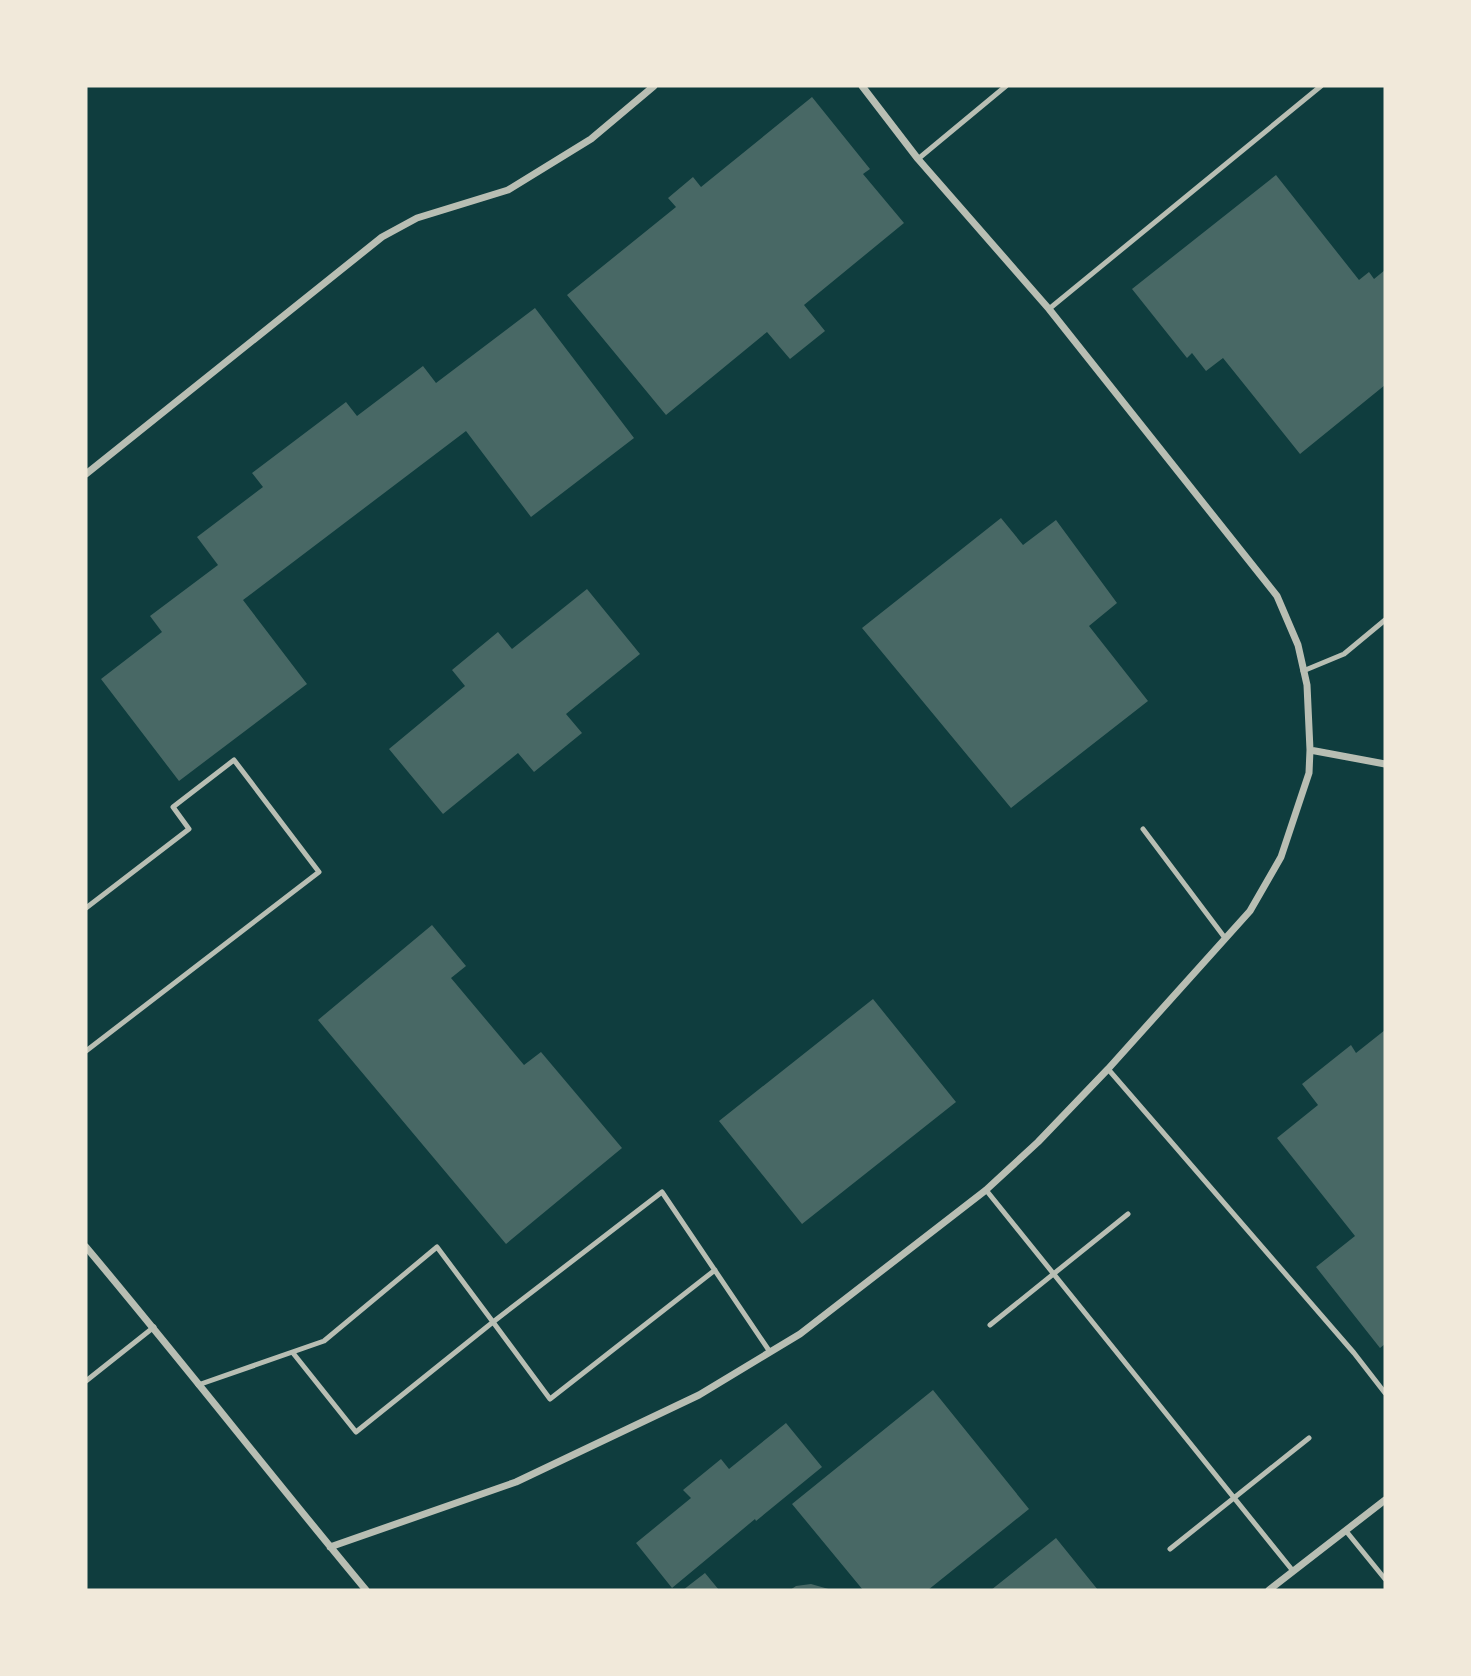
<svg xmlns="http://www.w3.org/2000/svg" width="1471" height="1676" viewBox="0 0 1471 1676" font-family="Ubuntu,sans-serif">
  <style>
    .building { fill: #486865 }
    .lines { fill: none; stroke-linecap: round; stroke-linejoin: round }
    .service { stroke: #b8beb3; stroke-width: 5 }
    .minor { stroke: #b8beb3; stroke-width: 7 }
  </style>
  <rect width="100%" height="100%" fill="#0f3d3e"/>
  <path class="building" d="M812,97l58,72 -7,5 41,49 -100,82 21,26 -35,28 -23,-27 -101,83 -99,-120 109,-88 -8,-9 25,-21 8,10z
    M1276,175l83,105 10,-8 5,7 11,-9v115l-85,69 -77,-96 -17,13 -14,-18 -5,5 -55,-69z
    M535,308l99,130 -103,79 -65,-86 -223,169 64,84 -128,97 -78,-102 61,-47 -12,-16 68,-51 -21,-28 66,-50 -11,-14 94,-71 11,14 66,-50 13,17z
    M1001,518l22,27 33,-25 61,83 -28,23 59,75 -137,107 -149,-180z
    M587,589l53,65 -74,60 16,19 -48,39 -16,-19 -75,61 -54,-65 76,-63 -13,-16 46,-38 14,17z
    M432,925l34,41 -15,12 73,87 17,-13 81,96 -116,96 -188,-224z
    M873,999l83,103 -154,122 -83,-103z
    M1385,1030v314l-5,4 -64,-81 39,-31 -78,-98 41,-33 -16,-21 49,-39 5,8z
    M933,1390l96,119 -101,81h-65l-71,-86z
    M786,1423l36,44 -66,54 -1,-2 -18,15 -65,54 -36,-45 55,-45 -8,-8 38,-31 8,10z
    M1056,1538l42,52h-107z
    M705,1573l14,17h-36z
    M811,1584l21,6h-42l6,-4z"/>
  <g class="lines">
    <path class="service" d="M918,159l88,-73
      M1049,309l272,-223
      M1303,671l41,-17 41,-34
      M1143,829l82,109
      M86,908l103,-79 -16,-22 61,-47 85,112 -233,179
      M1108,1069l246,284 31,40
      M986,1190l307,381
      M990,1325l138,-111
      M293,1353l63,79 137,-110 57,77 165,-129
      M86,1381l68,-54
      M198,1385l126,-44 113,-94 56,75 169,-130 108,160
      M1346,1531l39,48
      M1170,1549l139,-111"/>
    <path class="minor" d="M862,86l56,73 131,150 228,287 21,49 9,40 3,65 75,14
      M86,474l296,-237 35,-19 91,-28 83,-51 63,-53
      M86,1247c95,113 186,230 280,343
      M330,1547l186,-65 183,-87 101,-61 186,-144 52,-48 70,-73 142,-158 31,-54 28,-84 1,-23
      M1269,1590l116,-90"/>
  </g>
  <rect width="1471" height="1676" fill="none" stroke="#f1e9da" stroke-width="175"/>
</svg>
